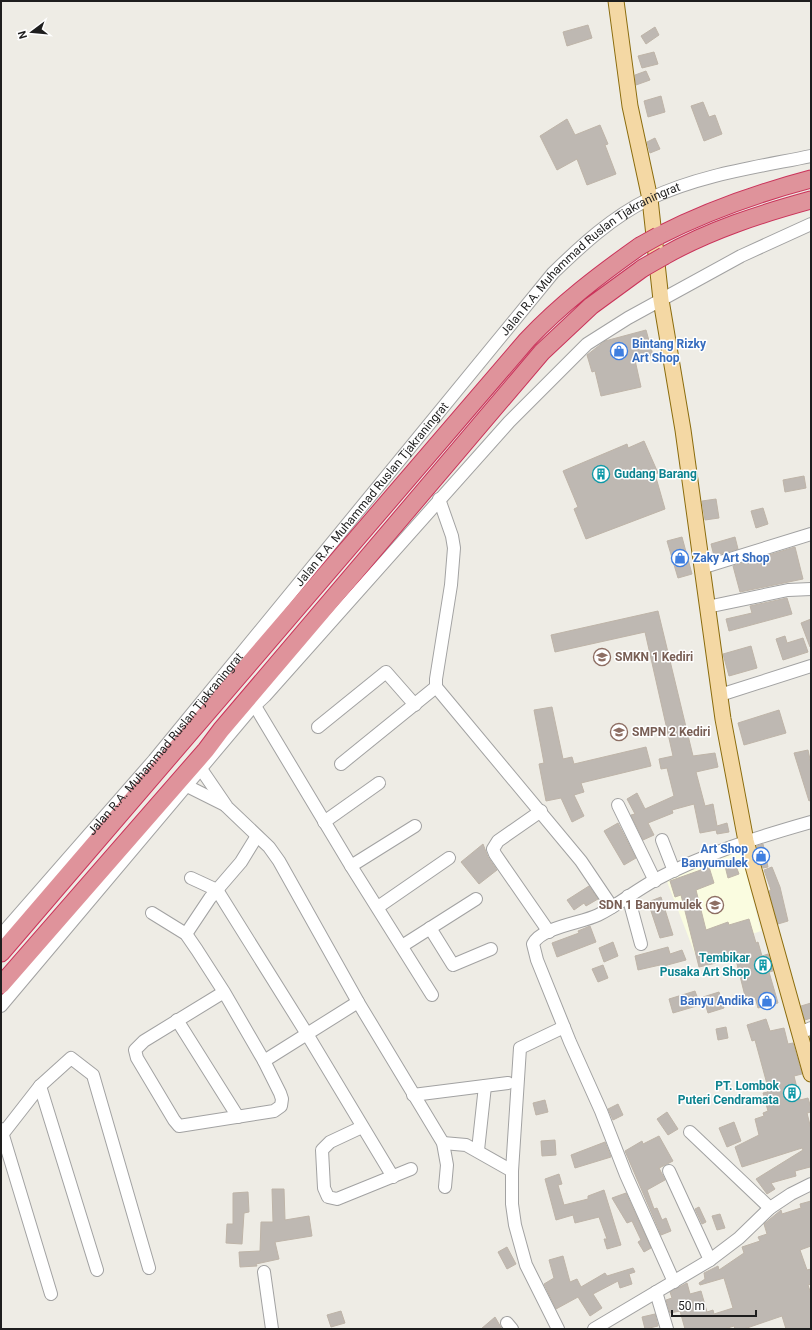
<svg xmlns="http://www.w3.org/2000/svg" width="812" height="1330" viewBox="0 0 812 1330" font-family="Roboto,sans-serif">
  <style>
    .education { fill: #fafce0 }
    .building { fill: #beb8b2; stroke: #beb4a8 }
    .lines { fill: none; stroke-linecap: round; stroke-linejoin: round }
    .minor-casing { stroke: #a2a2a2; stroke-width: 14 }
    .major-casing { stroke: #8b6c0d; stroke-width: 17 }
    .highway-casing { stroke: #ca335a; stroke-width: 19 }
    .minor { stroke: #fff; stroke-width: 12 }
    .major { stroke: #f4d8a4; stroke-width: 15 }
    .highway { stroke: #df939b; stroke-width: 17 }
    .highway-bridge-casing { stroke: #ca335a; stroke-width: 19; stroke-linecap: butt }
    .highway-bridge { stroke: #df939b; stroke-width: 17 }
    .labels { text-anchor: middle; stroke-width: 3; stroke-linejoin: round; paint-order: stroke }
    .street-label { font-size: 12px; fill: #1e1e1e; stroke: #fff }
    .shop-label { font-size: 12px; font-weight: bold; fill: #366cbe; stroke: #fff; text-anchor: start }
    .culture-label { font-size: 12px; font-weight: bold; fill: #0d838f; stroke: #fff; text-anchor: end }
    .education-label { font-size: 12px; font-weight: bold; fill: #785e54; stroke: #fff; text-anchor: start }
  </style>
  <rect width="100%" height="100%" fill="#eeece5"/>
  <path class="education" d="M740,848l21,83 -66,23 -29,-75z"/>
  <path class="building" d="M588,25l4,13 -25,8 -4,-14z
    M655,27l4,8 -13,9 -5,-8z
    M654,52l4,12 -16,4 -4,-12z
    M646,71l4,9 -14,5 -1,-10z
    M661,96l4,16 -17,5 -4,-16z
    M703,102l6,15 6,-2 7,19 -18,7 -13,-35z
    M567,119l8,16 25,-10 8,19 -3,1 11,29 -29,11 -10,-26 -20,11 -17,-34z
    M655,138l5,11 -10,4 -3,-11z
    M646,330l7,25 -18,5 6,27 -40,9 -6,-25 -3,1 -5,-17 18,-14z
    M644,441l14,32 -3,1 10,35 -79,30 -12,-30 4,-2 -15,-36 64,-27 1,4z
    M804,476l2,12 -21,4 -2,-12z
    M716,499l3,19 -14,2 -3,-19z
    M763,508l5,16 -12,4 -5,-17z
    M682,537l10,37 -14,4 -11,-37z
    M735,537l3,12 -24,7 -3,-12z
    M795,547l8,32 -63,13 -7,-26z
    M787,598l5,16 -63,17 -3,-12 26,-6 -2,-7z
    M658,611l35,145 22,-3 3,14 -22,5 9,34 8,-2 4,22 10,-3 2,9 -12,2 -1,-4 -16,3 -6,-29 -22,6 1,3 -25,10 6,12 -11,5 -12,-25 4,-1 -8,-15 10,-6 8,16 29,-13 -7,-28 -6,1 -2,-10 14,-3 -28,-124 -90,20 -4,-17z
    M811,619v27l-1,1 -9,-24z
    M785,636l2,7 16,-5 5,14 -25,8 -7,-21z
    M751,646l6,22 -28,8 -6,-22z
    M552,707l11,52 9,-2 2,7 72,-17 5,19 -70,17 3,9 -10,3 10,21 -12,6 -11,-24 -15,3 -7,-37 5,-1 -10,-53z
    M779,710l7,23 -42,12 -6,-22z
    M808,750l3,14v36l-2,1 -15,-48z
    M618,823l18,35 -12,7 -20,-34z
    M483,844l5,13 9,13 -18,14 -18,-22z
    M763,844l5,23 -5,1 -6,-22z
    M733,858l6,16 -11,4 -4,-16z
    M709,867l5,16 -18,7 10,40 22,-8 1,3 20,-6 7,24 2,-1 4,14 6,-2 5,17 -4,1 9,31 -20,5 -3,-11 -9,3 -12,-48 -19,7 1,4 -17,4 -18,-72 -6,2 -5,-16z
    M772,867l8,20 8,34 -10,3 -9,-33 2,-1 -7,-20z
    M589,886l9,13 -12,7 -2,-3 -10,7 -7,-10z
    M661,897l12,38 -13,3 -12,-36z
    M590,926l6,16 -39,15 -5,-14 27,-10 -1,-2z
    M613,942l5,14 -14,6 -5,-14z
    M668,947l2,7 12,-4 4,10 -26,7v-2l-22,5 -3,-14z
    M603,965l5,13 -10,4 -6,-13z
    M695,991l5,14 -27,8 -4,-14z
    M719,992l5,16 -16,5 -5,-16z
    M811,1003v15l-6,2 -4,-14z
    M766,1019l4,12 14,-3 4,16 5,-1 9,31 -8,2 6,24 8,-2 3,10v4l-4,1 4,16v40l-1,-2 -15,4 1,5 -25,7 4,6 -8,5 -11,-15 47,-29 -1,-2 -60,19 -7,-20 24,-12 -4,-16 9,-3 -1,-3 5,-2 -5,-18 5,-1 -1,-8 -12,-44 -3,1 -5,-16z
    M726,1027l2,11 -10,2 -2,-11z
    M545,1100l3,12 -12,3 -3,-12z
    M618,1104l5,11 -10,5 -5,-11z
    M667,1112l11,17 -10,6 -11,-16z
    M734,1122l7,19 -14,6 -8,-19z
    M659,1136l14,25 -14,7 6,12 -18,10 7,19 3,-1 5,12 4,-2 5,13 -10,4 -36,-84 17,-10 1,3z
    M555,1140l1,15 -14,1 -1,-15z
    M605,1142l6,15 -36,11 -4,-13z
    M559,1174l3,10 -4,1 6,20 24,-6v-3l16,-6 17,55 -14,4 -3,-10h3l-8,-22 -24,6 -2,-8 -17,5 -11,-41z
    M272,1189h12l1,31 24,-4 3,20 -37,6 4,17 -23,5 1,2 -17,1 -1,-15 21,-1 1,-29h12z
    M248,1192l1,20 -5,1 -2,31 -16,-1 1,-19h6v-31z
    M626,1193l25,55 -7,4 -6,-10 3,-2 -9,-19 -5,2 -15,-25z
    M811,1201v45l-11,4 7,20 4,-1v15l-3,1 3,9v35h-25l-4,-13 -38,13h-9l-1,-3 -10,3h-39l-5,-18 -10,2 -4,-13 6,-2 -2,-6 17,-9 3,11 11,-3 6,21 6,-2 1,4 19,-6 -9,-30 -24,7 -1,-2 6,-4 -1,-6 14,-7 1,4 25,-17 -2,-6 18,-6 -2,-4 9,-3 -3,-10 17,-14 1,4 19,-6 -1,-4z
    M699,1207l7,15 -4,2 -7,-15z
    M720,1214l5,14 -8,2 -5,-14z
    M507,1247l9,17 -9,5 -9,-17z
    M563,1256l7,26 7,-3 4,8 24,-14 2,3 26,-8 2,4 -6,2 3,10 -12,4 -2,-7 -25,13 9,14 -12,8 -12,-19 -22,12 -12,-25 10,-6 -5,-18z
    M341,1311l4,12 -14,4 -4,-12z
    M655,1314l3,12 -13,3 -3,-12z
    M495,1317l7,12h-21z"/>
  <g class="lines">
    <g class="minor-casing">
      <g id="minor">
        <path d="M439,499l13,37 2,12 -3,37 -15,94v8l145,174 31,46"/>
        <path d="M701,568l110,-34"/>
        <path d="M707,607l81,-17 23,-1"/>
        <path d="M720,695l91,-29"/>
        <path d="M255,706l96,160 81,129"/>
        <path d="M318,727l68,-55 29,33"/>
        <path d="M341,764l95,-77"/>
        <path d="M201,769l26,38 42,40 10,14 79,141 85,141 4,22 -2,22"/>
        <path d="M187,786l38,19"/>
        <path d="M618,805l37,76"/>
        <path d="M541,811l-43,30 -5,8 2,5 54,78"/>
        <path d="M324,822l55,-39"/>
        <path d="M662,840l12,31"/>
        <path d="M351,866l64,-40"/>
        <path d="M191,878l26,12 90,144 86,143"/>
        <path d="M628,896l13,48"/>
        <path d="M378,907l71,-49"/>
        <path d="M152,913l34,21 11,16 27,42 40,69 16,32 2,6 -1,7 -7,5 -95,15 -5,-6 -37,-62 -2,-8 9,-9 80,-49"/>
        <path d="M430,928l23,37 38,-16"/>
        <path d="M186,934l24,-36 31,-36 16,-26"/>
        <path id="s1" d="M1,935l153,-175 399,-487c29,-28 59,-56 96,-74 50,-24 108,-32 162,-43"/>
        <path d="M402,946l74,-47"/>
        <path d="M1,1006l249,-296 15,-14 244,-274 78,-78 41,-26 113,-62 70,-32"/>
        <path d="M177,1020l61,97"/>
        <path d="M800,1033l11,-5"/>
        <path d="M264,1061l94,-59"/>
        <path d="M40,1086l57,184"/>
        <path d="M413,1095l95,-12"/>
        <path d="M362,1127l-32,15 -8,8 2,38 4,9 9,2 74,-30"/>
        <path d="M1,1129l50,165"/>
        <path d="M690,1132l80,76"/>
        <path d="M1,1136l39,-50 31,-28 22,17 56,193"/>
        <path d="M443,1143l23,2 46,26"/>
        <path d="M478,1150l7,-64"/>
        <path d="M669,1171l41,89"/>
        <path d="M264,1272l8,57"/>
        <path d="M674,1282l-48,-107 -25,-64 -31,-69 -33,-82 -4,-16c8,-17 49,-21 65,-29 20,-10 37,-24 57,-35 49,-26 103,-43 156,-58"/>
        <path d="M656,1292l11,37"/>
        <path d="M507,1323l5,6"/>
        <path d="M558,1329l-32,-64 -11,-40 -3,-21v-33l8,-123 44,-21"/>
        <path d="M594,1329l116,-69 29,-22 31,-30 21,-14 20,-10"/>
      </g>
    </g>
    <g class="major-casing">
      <path id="major" d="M616,1l14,105 20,93 11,101 22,130 40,289 23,122 65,233"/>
    </g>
    <g class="highway-casing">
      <path id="highway" d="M658,236c49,-25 100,-43 153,-57
        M664,256c46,-26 96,-42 147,-56
        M1,953l526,-613c34,-36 72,-65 113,-94
        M1,985l205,-235 15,-20 321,-378 49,-46 52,-38"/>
    </g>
    <use href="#minor" class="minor"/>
    <use href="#major" class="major"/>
    <use href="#highway" class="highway"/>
    <g class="highway-bridge-casing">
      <path id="highway-bridge" d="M640,246l18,-10
        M643,268l21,-12"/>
    </g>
    <use href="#highway-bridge" class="highway-bridge"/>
  </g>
  <defs>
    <g id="shop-ring" transform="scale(0.9)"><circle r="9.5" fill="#fff" stroke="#3f7fe0" stroke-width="1.5"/><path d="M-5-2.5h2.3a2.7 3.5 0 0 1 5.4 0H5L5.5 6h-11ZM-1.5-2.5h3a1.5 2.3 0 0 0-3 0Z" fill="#3f7fe0"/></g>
    <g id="building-ring" transform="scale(0.9)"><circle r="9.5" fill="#fff" stroke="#0f9aa8" stroke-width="1.5"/><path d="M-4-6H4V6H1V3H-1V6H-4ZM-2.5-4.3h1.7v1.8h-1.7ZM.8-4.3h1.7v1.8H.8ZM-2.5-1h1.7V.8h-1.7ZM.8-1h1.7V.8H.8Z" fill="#0f9aa8"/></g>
    <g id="school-ring" transform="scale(0.9)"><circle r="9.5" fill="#fff" stroke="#8d6e63" stroke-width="1.5"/><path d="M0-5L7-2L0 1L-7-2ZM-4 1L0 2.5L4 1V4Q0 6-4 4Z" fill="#8d6e63"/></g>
  </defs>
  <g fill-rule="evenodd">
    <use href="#shop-ring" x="619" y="351"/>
    <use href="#building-ring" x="601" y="474"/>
    <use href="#shop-ring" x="680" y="558"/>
    <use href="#school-ring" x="602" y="657"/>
    <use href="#school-ring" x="619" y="732"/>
    <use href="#shop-ring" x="761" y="856"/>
    <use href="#school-ring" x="715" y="905"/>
    <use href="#building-ring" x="763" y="965"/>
    <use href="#shop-ring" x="767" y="1001"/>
    <use href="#building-ring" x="792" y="1093"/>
  </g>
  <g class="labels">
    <g class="street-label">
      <text dy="4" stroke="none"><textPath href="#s1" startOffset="900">Jalan R.A. Muhammad Ruslan Tjakraningrat</textPath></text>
      <text dy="4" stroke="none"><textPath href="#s1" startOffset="576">Jalan R.A. Muhammad Ruslan Tjakraningrat</textPath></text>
      <text dy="4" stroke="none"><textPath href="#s1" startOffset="252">Jalan R.A. Muhammad Ruslan Tjakraningrat</textPath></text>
    </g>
    <g class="shop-label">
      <text x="632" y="348">Bintang Rizky<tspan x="632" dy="14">Art Shop</tspan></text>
      <text x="693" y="562">Zaky Art Shop</text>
      <text x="748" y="853" text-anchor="end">Art Shop<tspan x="748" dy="14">Banyumulek</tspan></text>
      <text x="754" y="1005" text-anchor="end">Banyu Andika</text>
    </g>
    <g class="culture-label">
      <text x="614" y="478" text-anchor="start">Gudang Barang</text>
      <text x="750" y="962">Tembikar<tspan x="750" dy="14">Pusaka Art Shop</tspan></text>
      <text x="779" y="1090">PT. Lombok<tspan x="779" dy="14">Puteri Cendramata</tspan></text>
    </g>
    <g class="education-label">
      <text x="615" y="661">SMKN 1 Kediri</text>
      <text x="632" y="736">SMPN 2 Kediri</text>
      <text x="702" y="909" text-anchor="end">SDN 1 Banyumulek</text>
    </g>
  </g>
  <rect width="812" height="1330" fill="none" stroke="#1e1e1e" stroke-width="4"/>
  <g transform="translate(32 32) rotate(254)" stroke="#ffffff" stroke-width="3" paint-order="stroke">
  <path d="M0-3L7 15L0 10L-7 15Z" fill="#1e1e1e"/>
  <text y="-6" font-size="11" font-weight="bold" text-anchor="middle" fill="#1e1e1e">N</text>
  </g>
  <path d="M672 1310v6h84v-6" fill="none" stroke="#1e1e1e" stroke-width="2"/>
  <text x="678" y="1310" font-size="12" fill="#1e1e1e" stroke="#ffffff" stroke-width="3" paint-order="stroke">50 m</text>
</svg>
